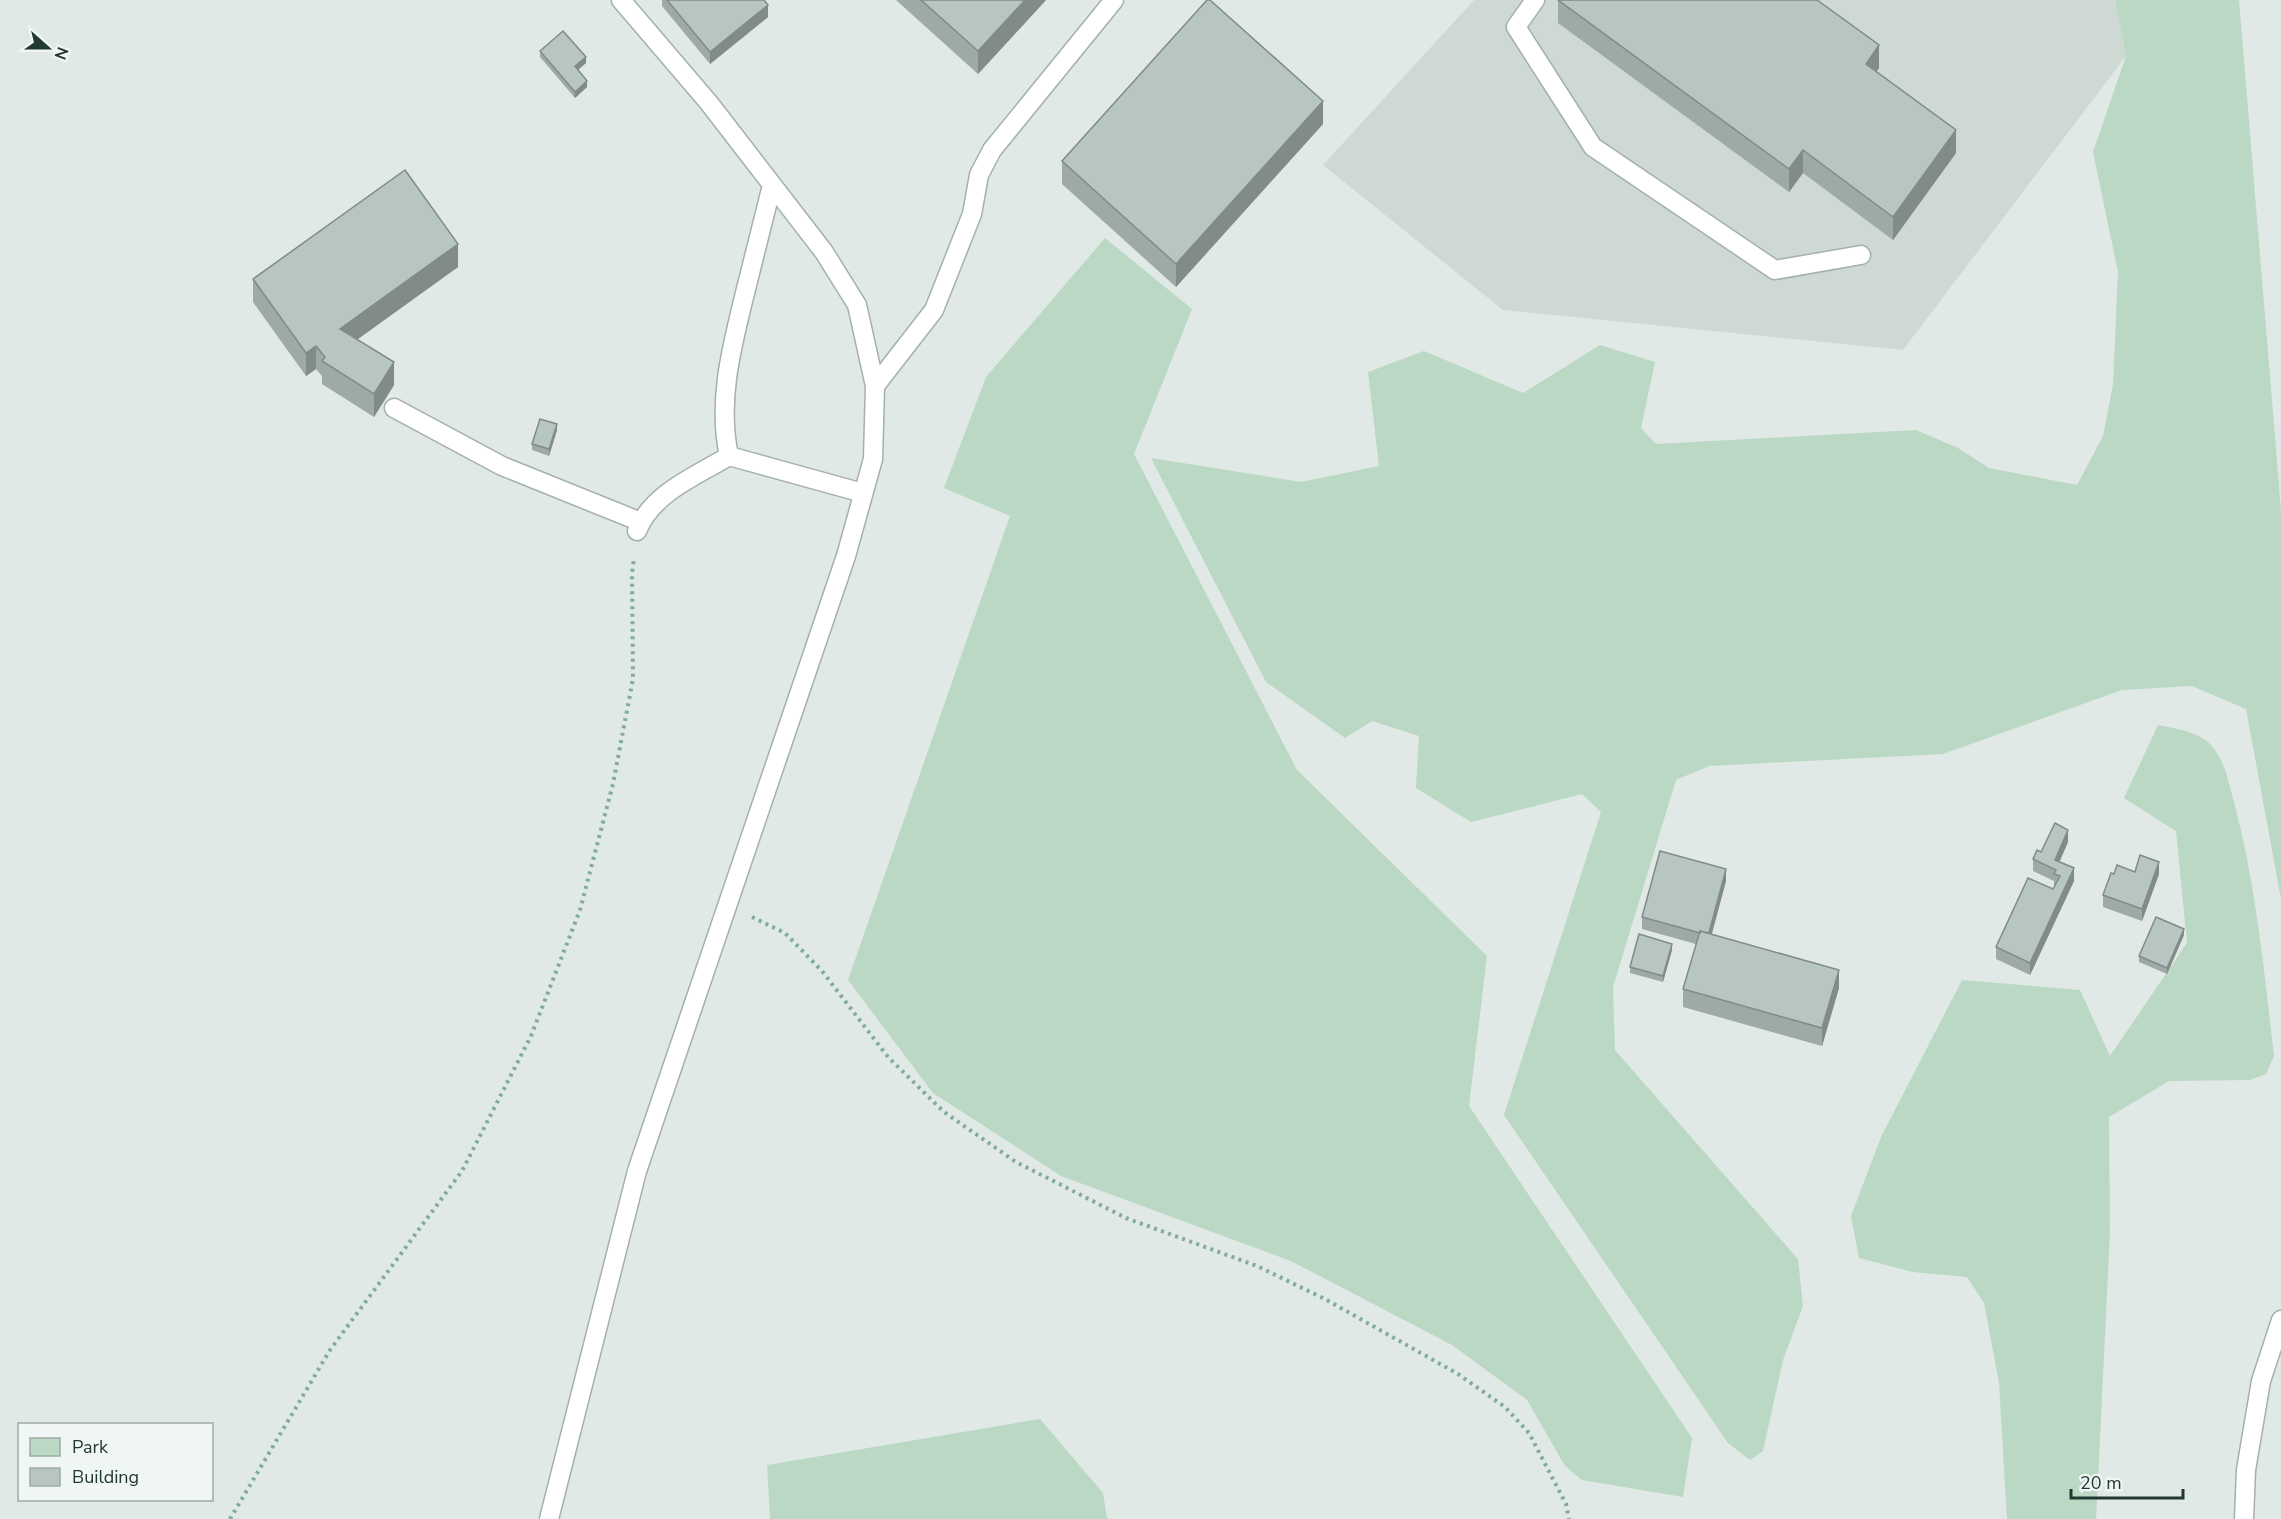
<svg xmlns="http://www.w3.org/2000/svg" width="2281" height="1519" viewBox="0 0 2281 1519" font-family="'Nunito Sans',sans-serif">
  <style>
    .built { fill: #ced9d4 }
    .green { fill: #bad8c3 }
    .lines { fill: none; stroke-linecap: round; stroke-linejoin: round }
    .lane-casing { stroke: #a3b0ac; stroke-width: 21 }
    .path { stroke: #83aa9e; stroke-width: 4; stroke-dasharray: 3 4.5; stroke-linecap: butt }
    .lane { stroke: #fff; stroke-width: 18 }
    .wall { fill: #9eaaa6 }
    .shaded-wall { fill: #818b87 }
    .building { fill: #b8c6c1; stroke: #818b87; stroke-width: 1.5 }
  </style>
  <rect width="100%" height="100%" fill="#e0e9e5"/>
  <path class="built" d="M1474,0h641l11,56 -223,294 -400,-40 -180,-145z"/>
  <path class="green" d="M2115,0h124l42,510v389l-35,-190 -54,-23 -70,4 -179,64 -234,12 -33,14 -63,207 2,63 183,209 5,47 -20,54 -20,91 -13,9 -22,-17 -224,-328 97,-303 -19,-18 -111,28 -55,-34 3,-52 -47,-15 -27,17 -79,-56 -115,-224 150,24 78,-16 -11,-94 56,-21 99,42 77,-48 55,17 -14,66 15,16 260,-14 42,18 31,20 88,17 26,-49 10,-52 5,-112 -25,-120 33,-96z
    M1105,238l87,71 -58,145 163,316 190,186 -18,150 223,332 -9,59 -101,-17 -17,-14 -38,-66 -75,-55 -161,-84 -230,-85 -128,-83 -85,-113 162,-464 -66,-28 42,-111z
    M2158,725c18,4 38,6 51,18 16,15 19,39 25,59 22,83 30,168 40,254l-8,18 -16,6 -81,1 -60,36 1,116 -14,286h-89l-8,-136 -15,-80 -17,-26 -54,-5 -54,-14 -8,-42 30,-79 81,-157 118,10 30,66 77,-113 -11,-112 -52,-33z
    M1040,1419l63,74 4,26h-337l-3,-54z"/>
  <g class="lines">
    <g class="lane-casing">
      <path id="lane" d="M1535,0l-19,27 77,120 182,123 86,-15
        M875,386l59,-76 38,-96 7,-39 13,-25 122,-150
        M394,408l108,58 139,56
        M729,456c-12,-55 3,-110 16,-163 9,-36 18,-72 27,-108
        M637,531c15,-38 59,-55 92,-75l134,37
        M549,1519l88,-348 209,-615 27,-97 2,-73 -18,-81 -33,-53 -115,-149 -88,-103
        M2244,1519l2,-49 15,-89 20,-61"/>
    </g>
    <path class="path" d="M752,917l33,16 37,38 66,86 56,55 72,50 110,56 131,48 68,33 133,75 47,33 24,26 37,71 3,15
      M230,1519l100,-169 132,-179 69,-135 49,-126 33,-126 20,-105 -1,-105 2,-16"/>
    <use href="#lane" class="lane"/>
  </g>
  <path class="wall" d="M662,0h102l4,17 -58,47 -48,-58z
    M896,0h150l-68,74z
    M1558,0l321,68 -3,3 80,82 -63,87 -90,-67 -14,19 -231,-169z
    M540,51l46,12 -8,7 9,17 -12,11 -35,-41z
    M1323,124l-147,163 -114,-103v-23z
    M458,267l-101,72 37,46 -20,32 -52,-33v-8l-6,-7 -10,7 -53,-74v-23z
    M557,430l-8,26 -17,-6v-6z
    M2068,842l-9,20 15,19 -44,94 -34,-16v-12l57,-58 2,-3h-1v-5l-21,-10v-12l8,-7z
    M2114,874h45l-17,47 -39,-14v-12z
    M1726,881l-14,53 127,54 -17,58 -139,-39v-18l13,-45 -54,-15v-12z
    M2184,935l-17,39 -28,-12v-6z
    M1672,950l-9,32 -33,-9v-6z"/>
  <path class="shaded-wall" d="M1025,0h21l-68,74v-23z
    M768,5v12l-58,47v-12z
    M1879,45v23l-13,19v-23z
    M586,57v6l-11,9v-6z
    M587,81v6l-12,11v-6z
    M1323,101v23l-147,163v-23z
    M1956,130v23l-63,87v-23z
    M1803,150v23l-14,19v-23z
    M458,244v23l-118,85v-23z
    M316,346v23l-10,7v-23z
    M394,362v23l-20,32v-23z
    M557,424v6l-8,26v-7z
    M2068,830v12l-12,28 -1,-10z
    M2159,862v12l-17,47v-12z
    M2074,868v13l-44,94v-12z
    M1726,869v12l-18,66v-12z
    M2184,929v6l-17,39v-6z
    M1672,944v6l-9,32v-6z
    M1839,970v18l-17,58v-18z"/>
  <path class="building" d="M667,0h97l4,5 -58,47z
    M921,0h104l-47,51z
    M1207,0h3l113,101 -147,163 -114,-103z
    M1558,0h259l62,45 -13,19 90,66 -63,87 -90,-67 -14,19z
    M563,31l23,26 -11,9 12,15 -12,11 -35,-41z
    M405,170l53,74 -118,85 54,33 -20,32 -52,-33 3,-4 -9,-11 -10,7 -53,-74z
    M540,419l17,5 -8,25 -17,-5z
    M2055,823l13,7 -13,30 19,8 -44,95 -34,-16 32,-69 25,11 7,-13 -6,-2 2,-4 -23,-11 4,-9 4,2z
    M1660,851l66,18 -17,64 -9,-2v2l-58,-16z
    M2140,855l19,7 -17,47 -39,-14 8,-22 3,1 3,-9 18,7z
    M2156,917l28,12 -17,39 -28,-12z
    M1700,931l139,39 -17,58 -139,-39z
    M1639,934l33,10 -9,32 -33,-9z"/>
  <rect x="18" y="1423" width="195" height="78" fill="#f0f6f3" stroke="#9eaaa6" stroke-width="1.5"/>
  <rect x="30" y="1438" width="30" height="18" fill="#bad8c3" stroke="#9eaaa6" stroke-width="1.5"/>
  <text x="72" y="1453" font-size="18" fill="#223832">Park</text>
  <rect x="30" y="1468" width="30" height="18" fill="#b8c6c1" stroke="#9eaaa6" stroke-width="1.5"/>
  <text x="72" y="1483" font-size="18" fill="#223832">Building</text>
  <g transform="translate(48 48) rotate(111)" stroke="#f0f6f3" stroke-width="4.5" paint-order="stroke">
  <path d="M0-4.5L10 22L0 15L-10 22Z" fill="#223832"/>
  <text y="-9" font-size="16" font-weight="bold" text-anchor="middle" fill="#223832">N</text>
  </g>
  <path d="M2071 1489v9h112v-9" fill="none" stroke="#223832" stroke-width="3"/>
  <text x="2080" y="1489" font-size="18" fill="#223832" stroke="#f0f6f3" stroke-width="4.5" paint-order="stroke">20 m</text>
</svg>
